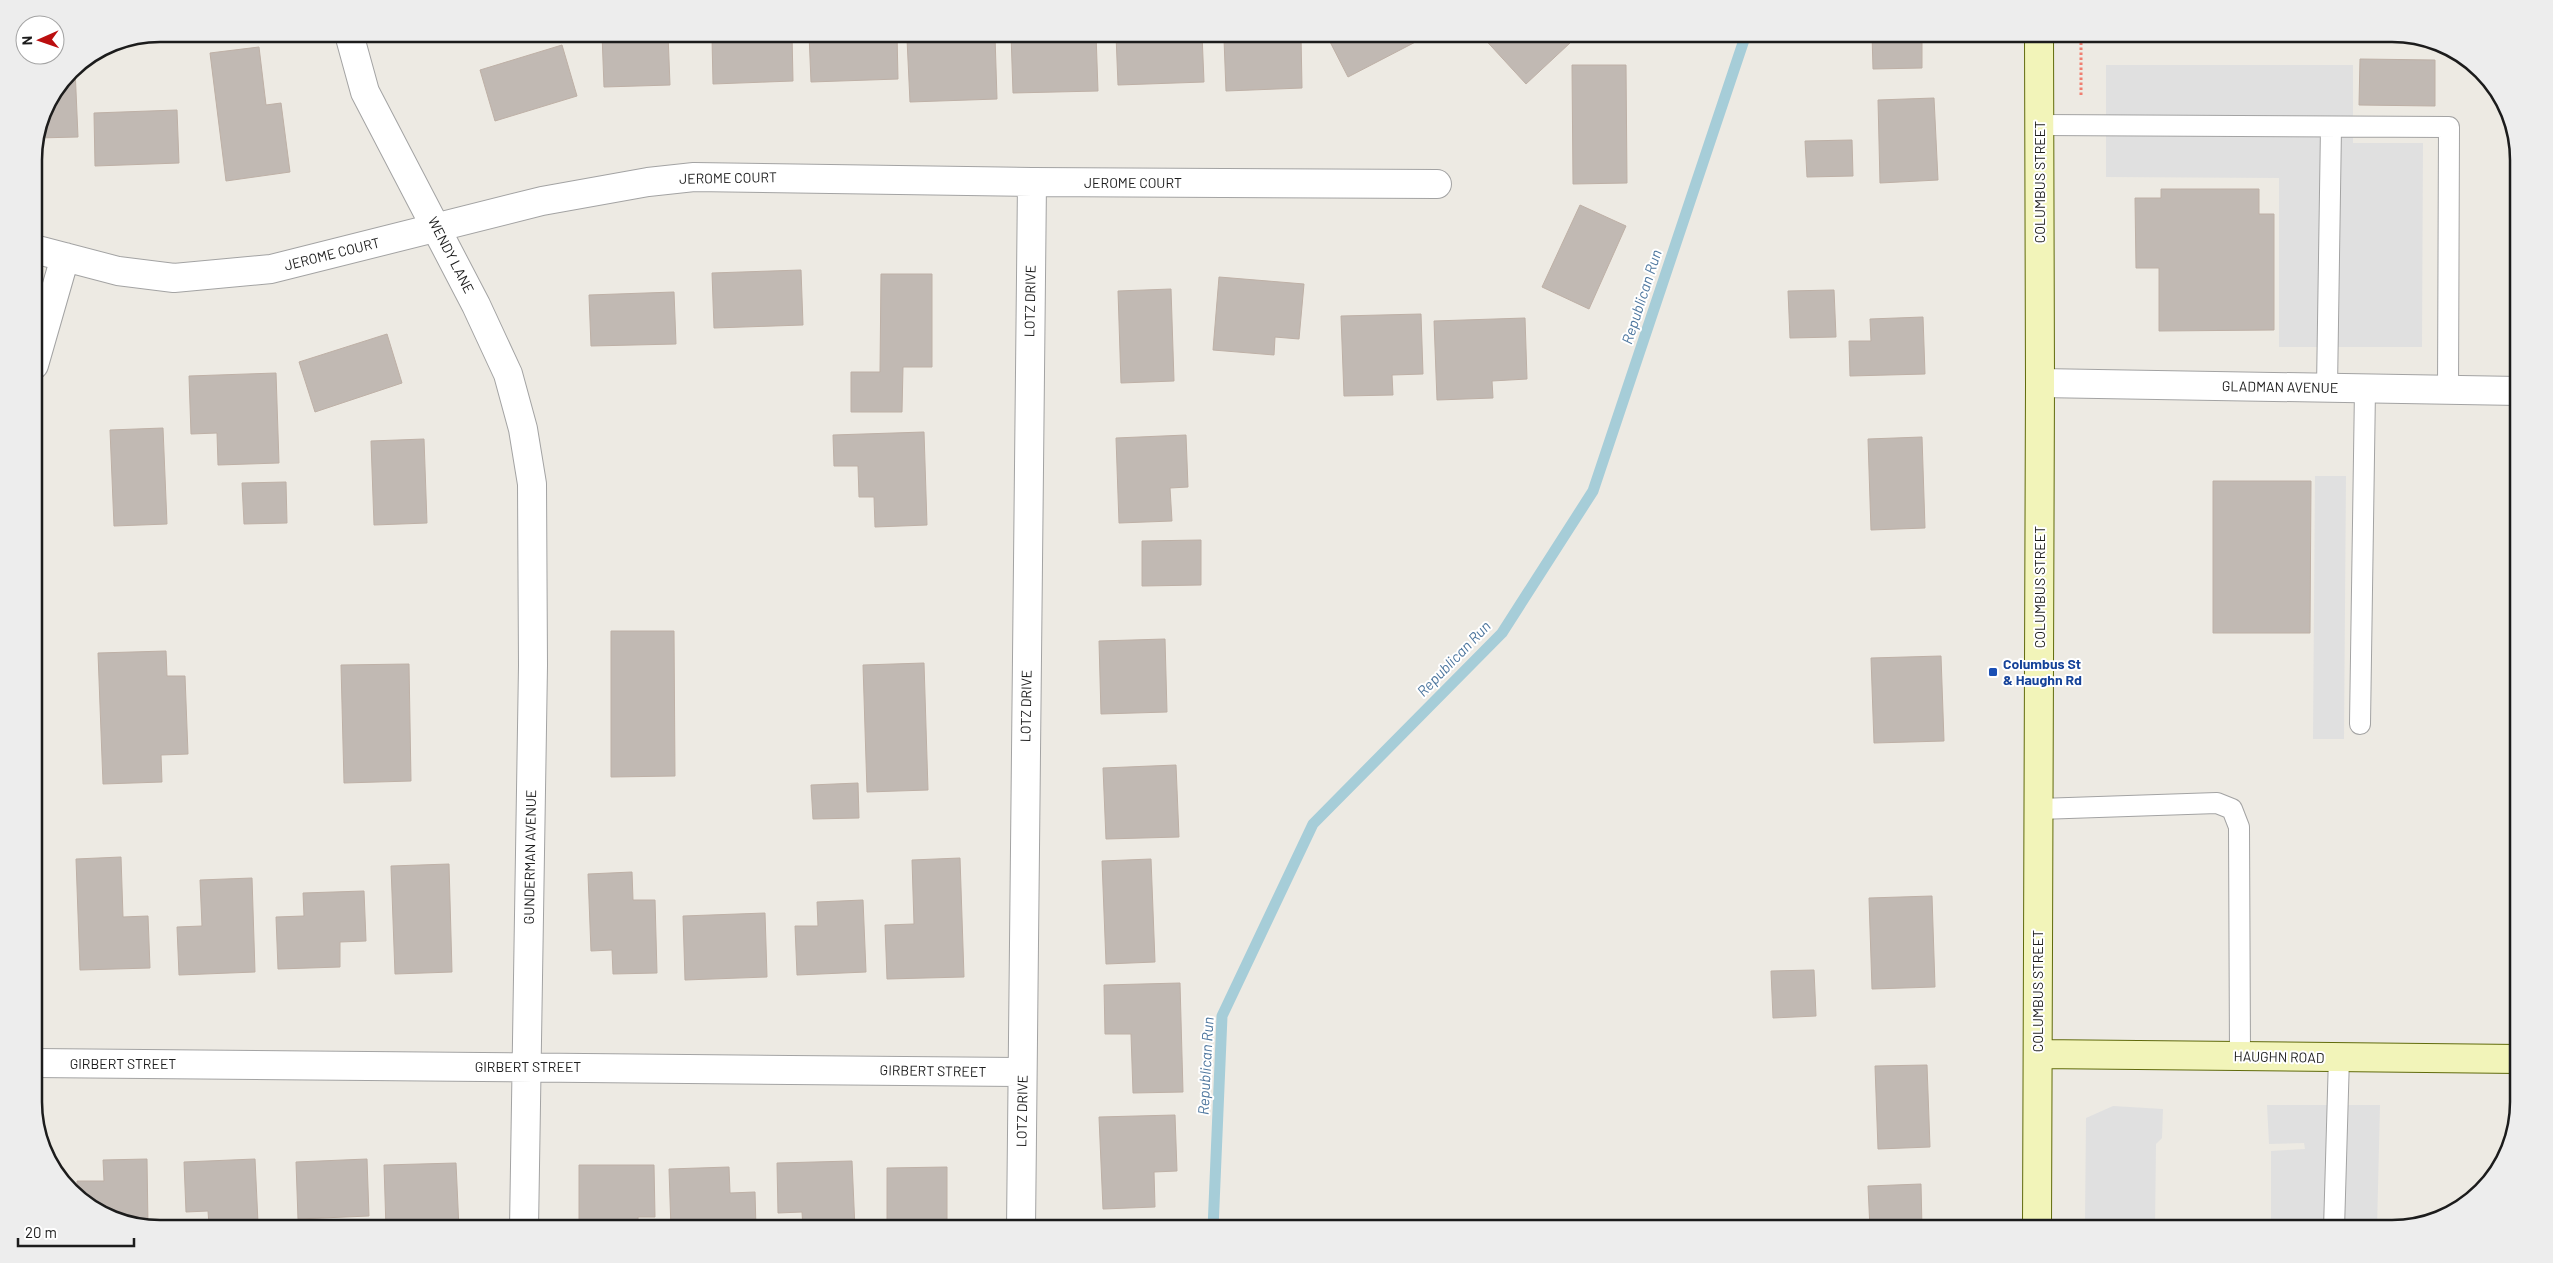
<svg xmlns="http://www.w3.org/2000/svg" width="2553" height="1263" viewBox="0 0 2553 1263" font-family="Barlow,sans-serif">
  <style>
    .parking { fill: #e0e0e0 }
    .lines { fill: none; stroke-linecap: round; stroke-linejoin: round }
    .stream { stroke: #a6cdd8; stroke-width: 11 }
    .building { fill: #c1b9b3; stroke: #beb0a6 }
    .lane-casing { stroke: #a3a3a3; stroke-width: 22 }
    .street-casing { stroke: #a3a3a3; stroke-width: 30 }
    .secondary-casing { stroke: #616b0c; stroke-width: 30 }
    .path { stroke: #f07e71; stroke-width: 3; stroke-dasharray: 2.5 2.5; stroke-linecap: butt }
    .lane { stroke: #fff; stroke-width: 20 }
    .street { stroke: #fff; stroke-width: 28 }
    .secondary { stroke: #f2f4b9; stroke-width: 28 }
    .transit-dot { fill: #1a4fb4; stroke: #fff; stroke-width: 2 }
    .labels { text-anchor: middle; stroke-width: 4; stroke-linejoin: round; paint-order: stroke }
    .street-label { font-size: 14px; fill: #1c1c1c; stroke: #fff }
    .transit-label { font-size: 14px; font-weight: bold; fill: #164399; stroke: #fff; text-anchor: start }
    .water-label { font-size: 15px; font-style: italic; fill: #4d769e; stroke: #fff }
    .rim { fill: none; stroke: #1c1c1c; stroke-width: 2.5 }
  </style>
  <rect width="100%" height="100%" fill="#edeae3"/>
  <path class="parking" d="M2106,65h247v78h70l-1,204h-143v-169l-173,-1z
    M2315,476h31l-2,263h-31z
    M2267,1105h113l-3,124h-106v-78l34,-2 -1,-6 -35,1z
    M2113,1106l50,3 -1,29 -6,6 -1,85h-50l-2,-8 -18,-2 1,-101z"/>
  <g class="lines">
    <path class="stream" d="M1213,1229l9,-213 91,-192 189,-191 91,-142 153,-457"/>
  </g>
  <path class="building" d="M602,34h66l2,51 -66,2z
    M739,34h53l1,47 -80,3 -1,-46 27,-1z
    M809,34h88l1,45 -87,3z
    M1011,34h85l2,57 -85,2z
    M1202,34l2,48 -86,3 -2,-50z
    M1326,34h100l1,2 -79,41z
    M1480,34h81l9,9 -44,41z
    M1872,34h50v34l-49,1z
    M995,36l2,63 -87,3 -3,-63z
    M1301,36l1,52 -76,3 -2,-52z
    M562,45l15,51 -82,25 -15,-51z
    M259,47l7,58 15,-2 9,69 -64,9 -16,-128z
    M2360,59l75,1v46l-76,-1z
    M1572,65h54l1,118 -54,1z
    M75,68l3,69 -41,1 6,-26z
    M1934,98l4,82 -58,3 -2,-83z
    M177,110l2,53 -84,3 -1,-53z
    M1852,140l1,36 -46,1 -2,-36z
    M2161,189h98v25h15v116l-115,1v-63h-23l-1,-70h26z
    M1580,205l46,21 -37,83 -47,-22z
    M801,270l2,55 -89,3 -2,-55z
    M881,274h51v93h-29l-1,45h-51v-40h29z
    M1219,277l85,7 -5,55 -24,-2 -1,18 -61,-5z
    M1171,289l3,92 -53,2 -3,-92z
    M1834,290l2,47 -46,1 -2,-47z
    M674,292l2,52 -85,2 -2,-51z
    M1421,314l2,60 -31,1 1,20 -49,1 -3,-80z
    M1923,317l2,57 -75,2 -1,-35h22l-1,-22z
    M1525,318l2,61 -35,2 1,17 -56,2 -3,-79z
    M387,334l15,49 -87,29 -16,-50z
    M276,373l3,90 -61,2 -1,-32 -26,1 -2,-58z
    M163,428l4,96 -53,2 -4,-96z
    M924,432l3,93 -52,2 -1,-30h-15l-1,-31h-24l-1,-31z
    M1186,435l2,52 -18,1 2,33 -53,2 -3,-85z
    M1922,437l3,91 -54,2 -3,-91z
    M424,439l3,84 -53,2 -3,-84z
    M2213,481h98l-1,152h-97z
    M286,482l1,41 -43,1 -2,-41z
    M1201,540v45l-59,1v-45z
    M611,631h63l1,145 -64,1z
    M1165,639l2,73 -66,2 -2,-73z
    M166,651l1,25h18l3,78 -27,1 1,27 -59,2 -5,-131z
    M1941,656l3,85 -70,2 -3,-85z
    M924,663l4,127 -61,2 -4,-127z
    M409,664l2,117 -67,2 -3,-118z
    M1176,765l3,72 -73,2 -3,-71z
    M858,783l1,35 -46,1 -2,-34z
    M121,857l2,60 25,-1 2,52 -70,2 -4,-111z
    M960,858l4,119 -77,2 -2,-54 29,-1 -2,-64z
    M1151,859l4,103 -49,2 -4,-103z
    M449,864l3,108 -57,2 -4,-108z
    M632,872l1,28h22l2,73 -44,1 -1,-24 -21,1 -3,-77z
    M252,878l3,94 -76,3 -2,-48 25,-1 -2,-46z
    M364,891l2,50 -26,1v25l-62,2 -2,-52 28,-1 -1,-23z
    M1932,896l3,91 -63,2 -3,-91z
    M863,900l3,72 -69,3 -2,-49h23l-1,-24z
    M765,913l2,64 -82,3 -2,-64z
    M1814,970l2,46 -43,2 -2,-47z
    M1180,983l3,109 -50,1 -2,-59h-26l-1,-49z
    M1927,1065l3,82 -52,2 -3,-83z
    M1175,1115l2,56 -23,1 1,35 -52,2 -4,-92z
    M147,1159l1,67 -43,-10 -28,-24v-11h27l-1,-21z
    M255,1159l3,64 -49,2 -1,-14 -22,1 -2,-50z
    M367,1159l2,57 -71,3 -2,-57z
    M852,1161l3,68h-52l-1,-17 -24,1 -1,-50z
    M456,1163l3,66h-73l-2,-64z
    M579,1165h75l1,52h-17v12h-47v-9h-12z
    M729,1167l1,26 25,-1 1,37h-85l-2,-60z
    M947,1167v62h-60v-61z
    M1921,1184l1,45h-52l-2,-43z"/>
  <g class="lines">
    <g class="lane-casing">
      <path id="lane" d="M2040,125l409,2 -1,263
        M2327,388l4,-261
        M2360,724l5,-335
        M2039,809l178,-6 15,6 7,18 1,229
        M2334,1229l5,-172"/>
    </g>
    <g class="street-casing">
      <path id="street" d="M349,34l16,58 111,213 32,69 15,55 9,55 1,181 -9,564
        M34,249l84,22 56,7 97,-9 271,-68 106,-19 46,-5 338,5 405,2
        M34,365l31,-108
        M2040,383l479,8
        M34,1063l988,9
        M1021,1229l11,-1047"/>
    </g>
    <g class="secondary-casing">
      <path id="secondary" d="M2038,1054l481,5
        M2037,1229l3,-846 -1,-349"/>
    </g>
    <path class="path" d="M2081,95v-61"/>
    <use href="#lane" class="lane"/>
    <use href="#street" class="street"/>
    <use href="#secondary" class="secondary"/>
  </g>
  <rect class="transit-dot" x="1988" y="667" width="10" height="10" rx="2.5"/>
  <g class="labels">
    <g class="street-label">
      <text transform="translate(728 178) rotate(-1)" y="5">JEROME COURT</text>
      <text transform="translate(2040 182) rotate(-90)" y="5">COLUMBUS STREET</text>
      <text x="1133" y="188">JEROME COURT</text>
      <text transform="translate(332 254) rotate(-14)" y="5">JEROME COURT</text>
      <text transform="translate(451 255) rotate(63)" y="5">WENDY LANE</text>
      <text transform="translate(1030 301) rotate(-89)" y="5">LOTZ DRIVE</text>
      <text transform="translate(2280 387) rotate(1)" y="5">GLADMAN AVENUE</text>
      <text transform="translate(2040 587) rotate(-90)" y="5">COLUMBUS STREET</text>
      <text transform="translate(1026 706) rotate(-89)" y="5">LOTZ DRIVE</text>
      <text transform="translate(530 857) rotate(-89)" y="5">GUNDERMAN AVENUE</text>
      <text transform="translate(2038 991) rotate(-90)" y="5">COLUMBUS STREET</text>
      <text transform="translate(2279 1057) rotate(1)" y="5">HAUGHN ROAD</text>
      <text x="123" y="1069">GIRBERT STREET</text>
      <text x="528" y="1072">GIRBERT STREET</text>
      <text transform="translate(933 1071) rotate(1)" y="5">GIRBERT STREET</text>
      <text transform="translate(1022 1111) rotate(-89)" y="5">LOTZ DRIVE</text>
    </g>
    <g class="transit-label">
      <text x="2003" y="669">Columbus St<tspan x="2003" dy="16">&amp; Haughn Rd</tspan></text>
    </g>
    <g class="water-label">
      <text transform="translate(1642 297) rotate(-72)" y="5">Republican Run</text>
      <text transform="translate(1454 659) rotate(-46)" y="5">Republican Run</text>
      <text transform="translate(1206 1066) rotate(-87)" y="5">Republican Run</text>
    </g>
  </g>
  <path d="M0 0H2553V1263H0ZM160 42H2392A118 118 0 0 1 2510 160V1102A118 118 0 0 1 2392 1220H160A118 118 0 0 1 42 1102V160A118 118 0 0 1 160 42Z" fill="#ededed" fill-rule="evenodd"/>
  <path class="rim" d="M160 42H2392A118 118 0 0 1 2510 160V1102A118 118 0 0 1 2392 1220H160A118 118 0 0 1 42 1102V160A118 118 0 0 1 160 42Z"/>
  <g transform="translate(40 40) rotate(268)"><circle r="24" fill="#ffffff" stroke="#a4a4a4"/>
  <path d="M0-4L9 19L0 12L-9 19Z" fill="#bb0e0f"/>
  <text y="-8" font-size="14" font-weight="bold" text-anchor="middle" fill="#1c1c1c">N</text>
  </g>
  <path d="M18 1238v8h116v-8" fill="none" stroke="#1c1c1c" stroke-width="2.5"/>
  <text x="25" y="1238" font-size="15" fill="#1c1c1c" stroke="#ffffff" stroke-width="4" paint-order="stroke">20 m</text>
</svg>
